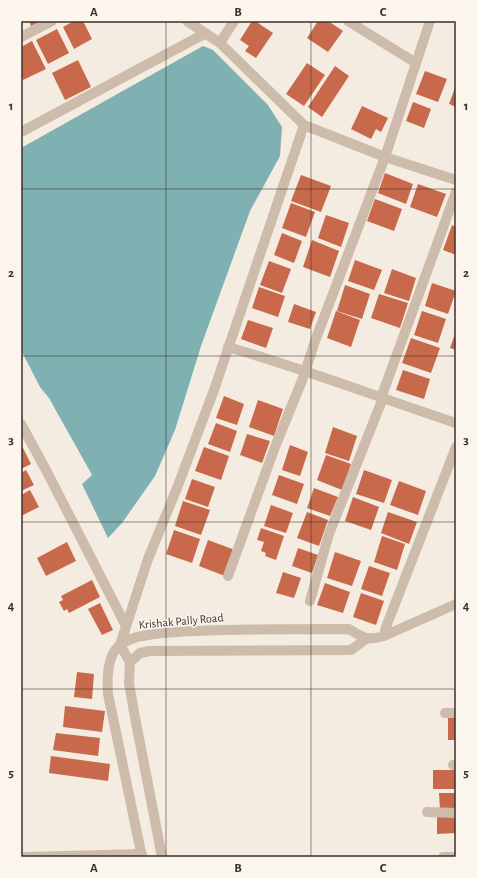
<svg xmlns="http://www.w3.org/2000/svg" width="477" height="878" viewBox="0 0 477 878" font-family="'Alegreya Sans',sans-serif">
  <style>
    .water { fill: #7fb0b2 }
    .building { fill: #c8694b }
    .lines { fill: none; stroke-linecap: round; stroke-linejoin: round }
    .minor { stroke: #cdbbac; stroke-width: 10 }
    .grid { fill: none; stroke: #3b302b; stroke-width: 1; stroke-opacity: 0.55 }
    .labels { text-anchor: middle; stroke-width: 3; stroke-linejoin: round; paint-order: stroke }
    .street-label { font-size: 12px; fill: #3b302b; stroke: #fbf5ee }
    .neatline { fill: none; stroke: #3b302b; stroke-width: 1.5 }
    .grid-label { font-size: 13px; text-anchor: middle; font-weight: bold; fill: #3b302b }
  </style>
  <rect width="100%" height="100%" fill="#f4ebe1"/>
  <path class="water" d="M203,46l10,4 55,55 14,22 -2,29 -30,55 -49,135 -26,84 -20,46 -33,47 -14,15 -26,-54 10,-9 -43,-77 -9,-11 -19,-37v-202z"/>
  <path class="building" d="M29,21h12l-10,5z
    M74,21h9l9,18 -18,10 -11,-22z
    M252,21h3l18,12 -17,25 -11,-7 4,-5 -9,-6z
    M318,21h10l15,10 -15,21 -21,-14z
    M57,29l12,24 -21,11 -12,-24z
    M32,41l14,28 -23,11 -2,-5v-28z
    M78,60l13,27 -26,13 -13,-27z
    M307,63l18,12 -21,31 -18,-12z
    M335,66l14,10 -27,41 -14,-10z
    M425,71l22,8 -9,23 -22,-8z
    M456,85v22l-7,-3z
    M413,102l18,7 -7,19 -18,-7z
    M362,106l26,12 -7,14 -5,-3 -5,10 -20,-10z
    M385,173l28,11 -7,20 -28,-11z
    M301,175l30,11 -10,26 -30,-11z
    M418,184l28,10 -9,23 -27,-10z
    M375,199l27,10 -8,22 -27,-10z
    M291,203l24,9 -9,25 -24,-9z
    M326,215l23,8 -8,24 -23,-9z
    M452,225l4,2v28l-13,-5z
    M282,233l20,8 -8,22 -20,-8z
    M312,240l27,11 -9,26 -27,-10z
    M355,260l27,10 -8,20 -26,-9z
    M269,261l22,8 -9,24 -22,-8z
    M392,269l24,9 -7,23 -25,-8z
    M432,283l24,8 -8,23 -23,-8z
    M345,285l25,9 -8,25 -25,-8z
    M259,287l26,9 -7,21 -26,-9z
    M379,294l29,9 -8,25 -29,-10z
    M294,304l22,8 -6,17 -22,-7z
    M336,311l24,9 -9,27 -24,-9z
    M422,311l24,8 -8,24 -24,-8z
    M248,320l25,8 -7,20 -25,-9z
    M456,331v19l-6,-2z
    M411,338l29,10 -9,25 -29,-10z
    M403,370l27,9 -6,20 -28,-9z
    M224,396l20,8 -7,21 -21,-7z
    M258,400l25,9 -9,27 -25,-9z
    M216,423l21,8 -7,21 -22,-8z
    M333,427l24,9 -8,25 -24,-8z
    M247,434l23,7 -8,22 -22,-8z
    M290,445l18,7 -8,24 -18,-6z
    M22,446l9,18 -10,5v-22z
    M204,447l25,9 -8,24 -26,-9z
    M326,455l25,9 -9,26 -25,-10z
    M26,470l8,15 -13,6v-18z
    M364,470l28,10 -8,23 -28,-9z
    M279,475l25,9 -7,20 -25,-9z
    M192,479l23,8 -7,20 -23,-8z
    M399,481l27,10 -8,24 -28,-10z
    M314,488l24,9 -8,19 -23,-8z
    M30,490l9,17 -18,9v-21z
    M353,497l26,10 -8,23 -26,-9z
    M183,501l27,9 -9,25 -26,-9z
    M271,505l22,8 -7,20 -22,-7z
    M307,512l21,8 -9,26 -22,-8z
    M388,512l29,10 -8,22 -28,-11z
    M261,528l23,8 -8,24 -11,-4 1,-3 -5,-2 3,-9 -7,-2z
    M174,530l26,9 -8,24 -26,-9z
    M382,536l23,8 -8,26 -23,-8z
    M208,540l27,10 -10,26 -26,-10z
    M67,542l9,19 -30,15 -9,-18z
    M298,548l20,7 -6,18 -20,-7z
    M335,552l26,9 -9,25 -25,-8z
    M369,566l21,7 -8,23 -21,-7z
    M283,572l18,6 -7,20 -18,-5z
    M92,580l8,17 -31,16 -2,-4 -3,2 -5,-9 4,-2 -2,-4z
    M325,583l25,9 -7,21 -26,-8z
    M361,593l23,8 -8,24 -23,-8z
    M100,603l13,27 -11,5 -14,-26z
    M77,672l17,2 -2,25 -18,-2z
    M65,706l40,5 -3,21 -39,-5z
    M448,716h8v24h-8z
    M56,733l44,5 -2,18 -45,-6z
    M51,756l59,8 -2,17 -59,-8z
    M433,770h23v19h-23z
    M439,793h17v17h-16z
    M437,816h19v17l-19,1z"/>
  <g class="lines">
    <path class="minor" d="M348,21l68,42
      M21,37l31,-16
      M220,43l14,-22
      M304,125l81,32 71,23
      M21,132l185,-99
      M228,347c77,22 152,51 228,76
      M21,424l25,46 80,156
      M228,576l47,-129 28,-69 12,-37 70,-184 45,-136
      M310,601l19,-67 52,-131v-5l75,-206
      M384,636l2,-9 70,-180
      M130,662l-10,-17 28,-86 29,-71 37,-98 90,-265 -84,-82 -33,-22
      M445,713h11
      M453,765h3
      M427,812l29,1
      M25,857l117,-3
      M142,857l-34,-163c-1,-15 -1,-39 12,-49 6,-4 15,-8 22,-9 26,-5 53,-5 79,-6 43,-1 85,-1 128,-1 15,9 17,12 35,7l72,-32
      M162,857l-28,-145 -5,-29 1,-21 10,-9 10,-2 201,-1 15,-11
      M443,857h12"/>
  </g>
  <path class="grid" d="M166,21v836M311,21v836M21,189h435M21,356h435M21,522h435M21,689h435"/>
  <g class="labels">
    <g class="street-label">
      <text transform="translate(181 621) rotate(-5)" y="4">Krishak Pally Road</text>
    </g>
  </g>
  <rect width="477" height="878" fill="none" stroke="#fbf5ee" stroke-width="44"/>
  <rect x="22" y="22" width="433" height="834" class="neatline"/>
  <g class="grid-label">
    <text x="94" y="16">A</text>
    <text x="238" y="16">B</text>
    <text x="383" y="16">C</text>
    <text x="11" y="110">1</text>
    <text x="466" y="110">1</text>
    <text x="11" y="277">2</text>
    <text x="466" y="277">2</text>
    <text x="11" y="444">3</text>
    <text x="466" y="444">3</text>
    <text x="11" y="610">4</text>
    <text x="466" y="610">4</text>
    <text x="11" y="777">5</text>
    <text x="466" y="777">5</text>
    <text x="94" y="872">A</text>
    <text x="238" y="872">B</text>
    <text x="383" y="872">C</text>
  </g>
</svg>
